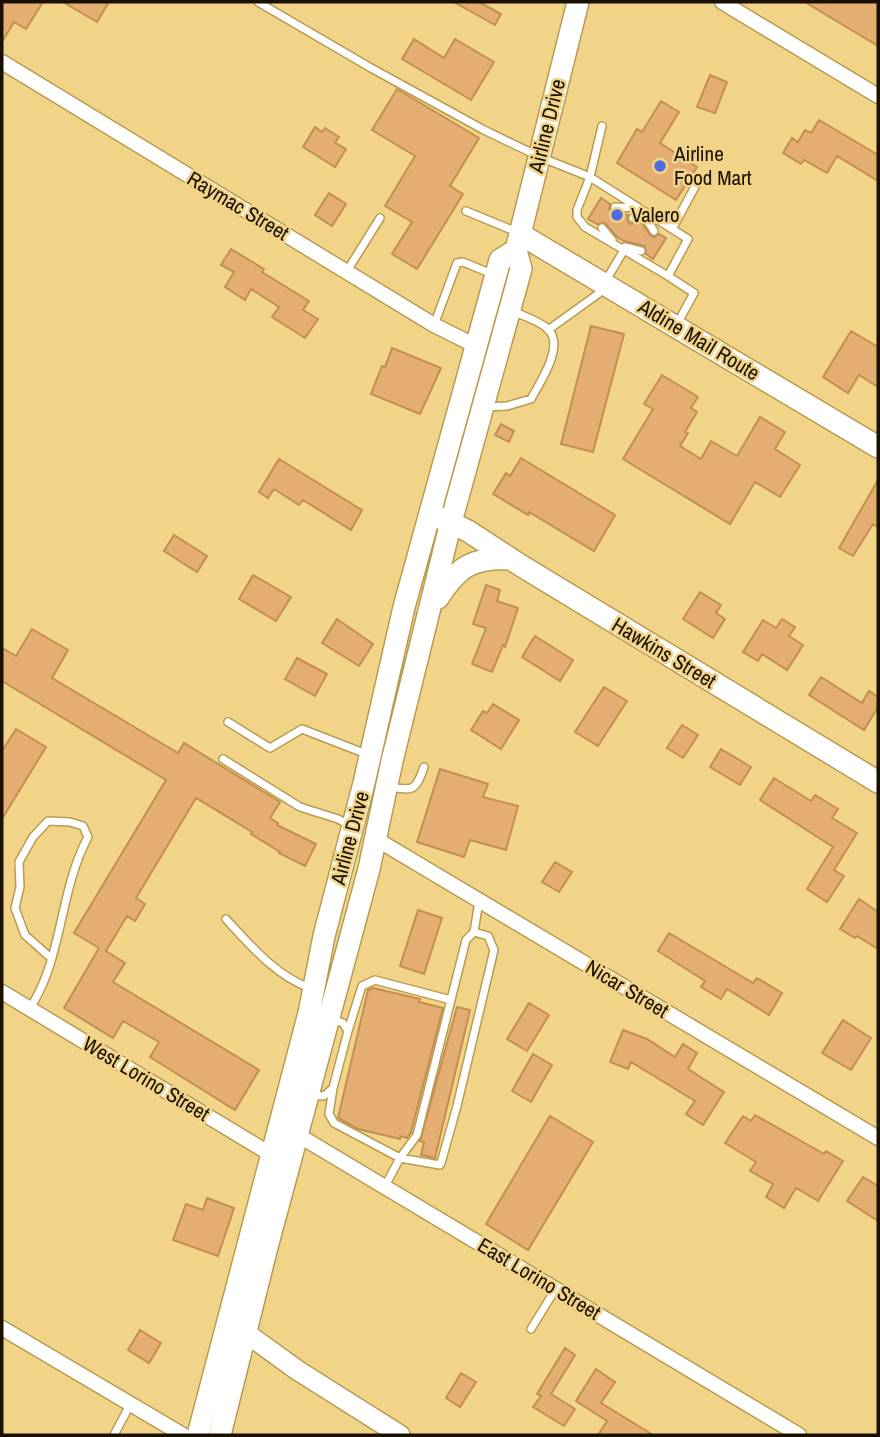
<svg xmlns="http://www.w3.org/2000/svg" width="880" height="1437" viewBox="0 0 880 1437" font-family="'Archivo Narrow',sans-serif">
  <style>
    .building { fill: #e4ae72; stroke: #c28e52; stroke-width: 2 }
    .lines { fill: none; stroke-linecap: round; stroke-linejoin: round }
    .service-casing { stroke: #b89c51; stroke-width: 10 }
    .minor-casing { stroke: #b89c51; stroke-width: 17 }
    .tertiary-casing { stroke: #b89c51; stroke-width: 22 }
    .secondary-casing { stroke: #b89c51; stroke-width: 24 }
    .service { stroke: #fff; stroke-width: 7 }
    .minor { stroke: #fff; stroke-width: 14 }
    .tertiary { stroke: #fff; stroke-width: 19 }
    .secondary { stroke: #fff; stroke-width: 21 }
    .poi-dot { fill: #4d6ce1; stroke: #f2d489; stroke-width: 2.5 }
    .labels { text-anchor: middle; stroke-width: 5; stroke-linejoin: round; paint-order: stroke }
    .street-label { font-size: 21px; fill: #191000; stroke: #f2d489 }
    .poi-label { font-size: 21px; fill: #191000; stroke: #f2d489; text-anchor: start }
  </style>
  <rect width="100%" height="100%" fill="#f2d489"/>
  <path class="building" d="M2,2h41l-17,27 -12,-7 -12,20z
    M63,2h46l-12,20z
    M454,2h25l22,12 -6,11z
    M805,2h73v44z
    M414,39l30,19 11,-19 39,23 -23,38 -69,-41z
    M710,75l17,7 -12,31 -18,-6z
    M397,89l82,49 -29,48 13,8 -46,75 -25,-15 20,-32 -27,-16 30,-50 -43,-26z
    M661,101l18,11 -19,31 37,24 -21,33 -59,-37 20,-34 5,3z
    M819,120l59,35v26l-41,-25 -10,17 -23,-13 -3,4 -18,-11 9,-15 6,4 7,-12 6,3z
    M315,127l7,5 3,-4 14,9 -4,6 11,6 -11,18 -32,-20z
    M329,193l17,11 -14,22 -17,-11z
    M601,198l9,6 -1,5 3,3 16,3 -1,5 3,4 8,-3 4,2 9,13 4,1 4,-3 7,4 -13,21 -7,-5 -1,-8 -21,-5 -7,-4 -12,-14 -8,1 -9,-5z
    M231,249l33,20 -2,3 47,29 -6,9 15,9 -13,19 -33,-21 7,-10 -28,-18 -6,11 -20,-13 9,-15 -13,-7z
    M591,326l33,8 -31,118 -32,-8z
    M851,331l27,16v40l-19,-12 -11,18 -25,-16z
    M392,348l49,20 -21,46 -49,-20 11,-28 3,1z
    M662,375l36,22 -7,11 6,4 -12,20 3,1 -8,13 21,13 10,-18 26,15 23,-39 25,15 -10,17 25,16 -20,32 -25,-15 -25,42 -107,-65 30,-50 -9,-5z
    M501,424l13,7 -5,11 -14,-7z
    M521,458l94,57 -21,36 -65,-39 -1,3 -35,-21 13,-21 4,3z
    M279,459l83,51 -11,20 -48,-30 -4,5 -25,-16 -6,9 -9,-6z
    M878,480v47l-5,-3 -20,32 -14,-8z
    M174,535l33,21 -10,16 -33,-21z
    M253,575l38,22 -15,24 -37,-22z
    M486,585l14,5 -3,11 21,7 -13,39 -2,-2 -11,27 -20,-8 14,-36 -13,-4z
    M700,592l21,13 -5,8 9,6 -12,19 -30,-19z
    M337,619l36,25 -14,22 -37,-23z
    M782,619l13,8 -6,9 14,9 -16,25 -25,-16 -4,7 -15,-9 20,-32 13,8z
    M32,629l36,21 -16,28 126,75 6,-10 96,59 -10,16 8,5 -1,2 39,19 -11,22 -26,-13 1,-1 -29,-18 1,-2 -56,-34 -60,100 9,6 -10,17 -8,-5 -21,35 19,12 -12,19 146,88 -24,40 -85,-53 9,-15 -36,-21 -10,17 -49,-30 35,-60 -25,-15 92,-153 -164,-99v-33l14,8z
    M535,636l38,24 -13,21 -38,-24z
    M297,658l30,16 -12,22 -30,-17z
    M821,677l41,26 7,-12 9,6v10l-14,23 -55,-35z
    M604,687l23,14 -29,45 -23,-14z
    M493,704l26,16 -18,29 -30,-19 12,-19 4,2z
    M682,725l16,10 -15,23 -16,-10z
    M16,729l30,18 -44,72v-68z
    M721,749l30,18 -11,18 -30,-18z
    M440,769l48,15 -5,13 35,9 -12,44 -36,-10 -6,17 -47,-15z
    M774,778l37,23 4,-6 23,14 -6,9 25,15 -23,37 10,6 -17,26 -20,-13 26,-42 -73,-47z
    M555,862l17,10 -13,20 -17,-10z
    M859,899l19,13v37l-21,-13 -2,2 -15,-9z
    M418,910l24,8 -18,56 -24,-8z
    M669,933l84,50 4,-5 25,15 -13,22 -42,-26 -6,10 -20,-12 4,-6 -47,-30z
    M373,988l47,11 -1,3 24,6 -32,124 -4,6 -7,-2v3l-42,-10 -20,-11 30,-128z
    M529,1003l20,12 -22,36 -20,-12z
    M457,1007l13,3 -35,148 -14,-3 3,-13 -4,-1z
    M843,1020l28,18 -20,32 -29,-17z
    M623,1030l24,9 28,18 8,-13 14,9 -9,16 36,23 -21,33 -17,-11 9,-13 -64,-39 -3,7 -18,-7z
    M533,1054l19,11 -21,37 -19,-11z
    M755,1115l69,39 2,-3 17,10 -25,40 -22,-13 -12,20 -18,-11 7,-13 -23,-13 6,-9 -31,-19 18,-27 8,5z
    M550,1116l43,26 -65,108 -42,-26z
    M863,1177l15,9v35l-31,-20z
    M207,1198l27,10 -16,48 -45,-16 13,-36 17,6z
    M140,1330l21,13 -12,20 -21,-13z
    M565,1348l10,7 -24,39 24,15 -11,17 -31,-19 8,-11 -4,-2z
    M596,1369l19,13 -14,21 52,32h-55l9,-14 -31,-20z
    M461,1373l15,9 -16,25 -14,-9z"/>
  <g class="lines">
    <g class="service-casing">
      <path id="service" d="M258,2l113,66 113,62 56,27 50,20 98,62 -20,37 26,17 -18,33
        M602,126l-12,51 -13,33v7l8,10 39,23
        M615,207l24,1
        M466,211l51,21
        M641,211l13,20
        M633,218l6,-10
        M602,228l10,12
        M672,229l25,-46
        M625,247l16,4
        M347,271l33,-53
        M434,325l23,-62 6,-1 29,12
        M548,330l50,-36 26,-44 44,26
        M484,407l23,-1 24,-7c9,-17 33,-51 18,-69 -7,-8 -26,-14 -36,-19
        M228,722l42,26 32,-19 67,26
        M223,759l77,48 38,12 11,6
        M387,787c26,3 28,6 37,-20
        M226,919c24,26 50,57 84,69
        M30,1008c33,-50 29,-117 58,-171l-5,-11 -13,-4 -22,-1 -15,16 -14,25 1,25 -5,21 10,27 26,23
        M348,1031l14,-45 13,-6 76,20
        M333,1088l-4,26 5,9 66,35 17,-23 49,-195 8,-8 5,-31
        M312,1095l12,1 9,-8 15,-57 -5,-8 -13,-5
        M385,1186l15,-28 40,7 1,-2 16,-57 37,-156 -6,-14 -14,-4
        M531,1329l24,-39
        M114,1435l16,-30"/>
    </g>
    <g class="minor-casing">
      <path id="minor" d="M722,2l156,94
        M2,62l432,263 42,21
        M376,839l502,299
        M2,992l275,166
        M293,1132l506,303
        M2,1328l181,107"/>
    </g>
    <g class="tertiary-casing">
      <path id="tertiary" d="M246,1333l51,37 103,65"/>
    </g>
    <g class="secondary-casing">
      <path id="secondary" d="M520,234l358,213
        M440,518l28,13 52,34 358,217
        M438,598c20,-31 34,-41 73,-39
        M198,1435l111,-422 15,-77 40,-153 40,-176 96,-347 16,-10
        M220,1435l47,-188 102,-378 23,-108 59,-239 70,-253 -5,-19 62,-248"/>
    </g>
    <use href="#service" class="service"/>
    <use href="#minor" class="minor"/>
    <use href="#tertiary" class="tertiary"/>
    <use href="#secondary" class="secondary"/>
  </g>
  <g class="poi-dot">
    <circle cx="660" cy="166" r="7"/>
    <circle cx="617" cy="215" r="7"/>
  </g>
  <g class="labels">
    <g class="street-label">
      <text transform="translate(547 126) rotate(-76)" y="7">Airline Drive</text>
      <text transform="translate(238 206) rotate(31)" y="7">Raymac Street</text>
      <text transform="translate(699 340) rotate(31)" y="7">Aldine Mail Route</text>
      <text transform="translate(664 653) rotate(31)" y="7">Hawkins Street</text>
      <text transform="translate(350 838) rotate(-75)" y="7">Airline Drive</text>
      <text transform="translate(627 989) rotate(31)" y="7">Nicar Street</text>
      <text transform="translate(146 1079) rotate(31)" y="7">West Lorino Street</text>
      <text transform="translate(539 1279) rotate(31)" y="7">East Lorino Street</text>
    </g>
    <g class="poi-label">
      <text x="674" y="161">Airline<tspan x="674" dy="24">Food Mart</tspan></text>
      <text x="631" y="222">Valero</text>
    </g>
  </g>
  <rect width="880" height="1437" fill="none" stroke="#191000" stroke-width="7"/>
</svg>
